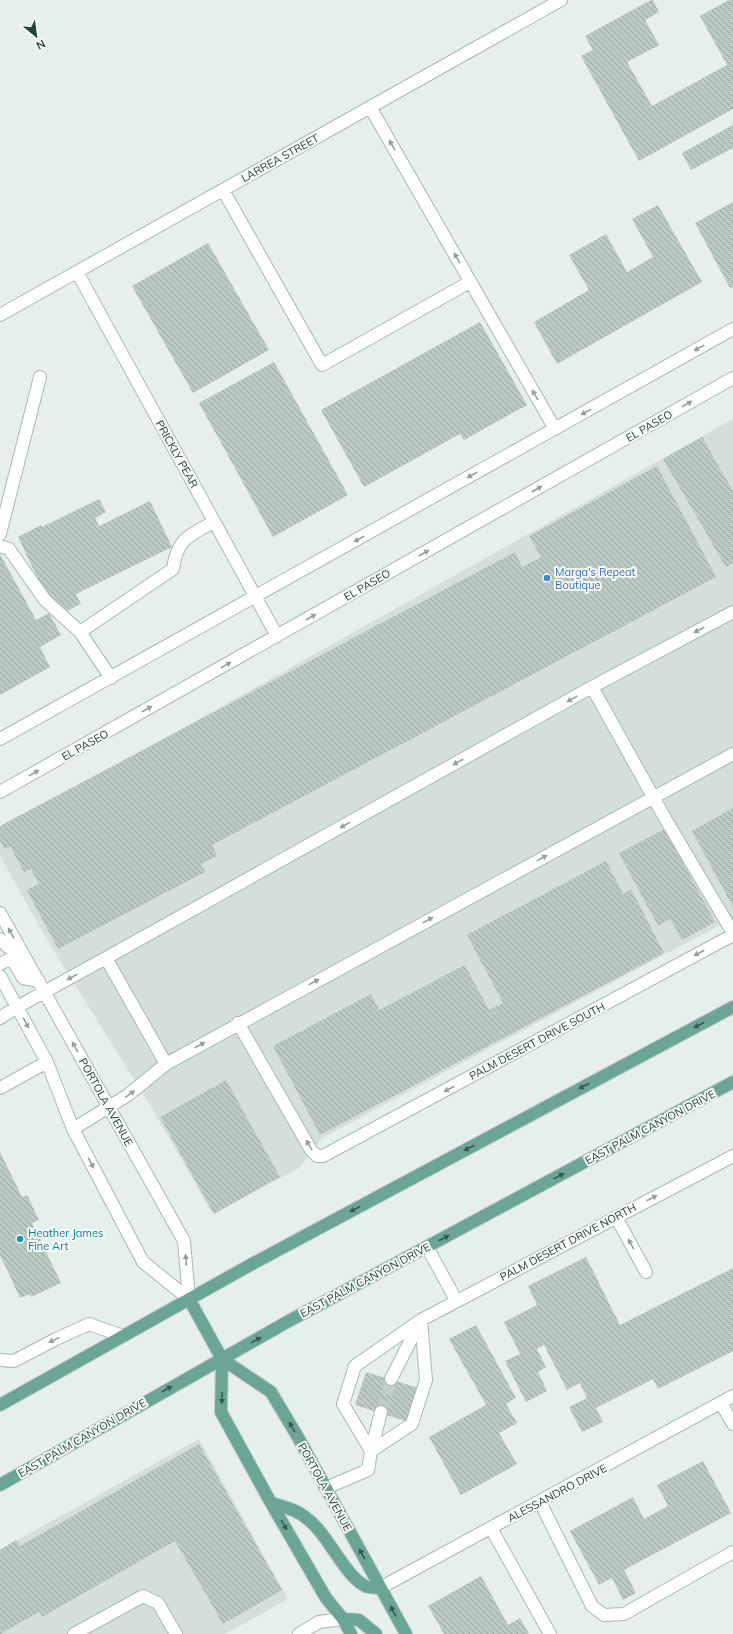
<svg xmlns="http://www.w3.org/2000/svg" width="733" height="1634" viewBox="0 0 733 1634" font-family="Mulish,sans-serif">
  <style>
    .built { fill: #d4dfda }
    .building { fill: url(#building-back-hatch) }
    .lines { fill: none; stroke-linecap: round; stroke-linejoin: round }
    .minor-tunnel { stroke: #bfccc8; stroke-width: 12; stroke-dasharray: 12 6; stroke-linecap: butt }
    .minor-casing { stroke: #a8b8b2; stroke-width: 14 }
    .major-casing { stroke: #c2cac8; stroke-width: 14 }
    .minor { stroke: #fff; stroke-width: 12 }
    .major { stroke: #6aa596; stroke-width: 12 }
    .oneway { fill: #92a09c }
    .oneway2 { fill: #365b51 }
    .shop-dot { fill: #3f7fe0; stroke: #f7fbf9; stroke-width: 1.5 }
    .culture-dot { fill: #0f9aa8; stroke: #f7fbf9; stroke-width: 1.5 }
    .labels { text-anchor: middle; stroke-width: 4; stroke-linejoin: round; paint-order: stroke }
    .street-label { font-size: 11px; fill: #24423a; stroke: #f7fbf9 }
    .shop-label { font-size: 11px; fill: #366cbe; stroke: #f7fbf9; text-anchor: start }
    .culture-label { font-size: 11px; fill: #0d838f; stroke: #f7fbf9; text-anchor: start }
  </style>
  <defs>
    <pattern id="building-back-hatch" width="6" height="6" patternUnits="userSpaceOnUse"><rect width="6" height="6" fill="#bbcac4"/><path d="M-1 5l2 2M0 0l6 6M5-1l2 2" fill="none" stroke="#98a6a0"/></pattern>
  </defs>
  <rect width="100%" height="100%" fill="#e6efeb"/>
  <path class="built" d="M733,419v499l-411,220 -23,30 -87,45 -59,-103 -104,-167 -49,-87v-24l7,-5z
    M199,1439l89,160 -63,35h-225v-84z"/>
  <path class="building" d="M651,0h2l6,12 -14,8 14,25 -32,17 25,44 75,-41 -27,-49 29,-16h4v109l-94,52 -58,-105 12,-6 -8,-14z
    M733,125v23l-42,22 -9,-17z
    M733,202v85l-3,1 -35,-65z
    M658,205l44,77 -145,82 -23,-42 55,-32 -20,-35 37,-21 21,38 26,-15 -21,-38z
    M208,243l61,107 -76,43 -61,-107z
    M480,322l47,83 -63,35 -4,-6 -96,53 -43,-77z
    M274,362l74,133 -75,42 -74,-134z
    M702,437l31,54v72l-7,4 -63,-108z
    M657,466l59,111 -504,268 5,11 -16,8 4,8 -147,77 -31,-59 12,-6 -8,-15 -7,3 -14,-26 -6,3 -4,-9v-14l515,-274 7,15 19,-10 -12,-21z
    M99,499l7,13 -11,6 4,8 51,-25 22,46 -96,47 5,10 -25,12 -38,-79 23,-12 1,2z
    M0,554l36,66 13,-7 12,22 -21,12 10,20 -50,28z
    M733,808v99l-41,-76z
    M665,829l50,93 -33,18 -12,-21 -12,7 -39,-73z
    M606,861l17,33 8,-5 33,64 -344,182 -47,-89 98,-52 8,16 86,-45 24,45 14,-7 -36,-68z
    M226,1080l54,97 -66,37 -54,-97z
    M0,1152l22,45 5,-2 12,25 -7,3 29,60 -30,14 -1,-3 -10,4 -20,-43z
    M586,1257l34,68 113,-57v83l-75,38 -5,-10 -57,29 7,14 -21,10 -13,-25 18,-9 -7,-15 -13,7 -23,-45 -7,4 9,18 -8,5 9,19 -21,11 -21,-41 15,-7 -16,-32 33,-17 -9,-19z
    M476,1325l40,73 -10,6 11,19 -18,10 18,31 -56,31 -32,-58 57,-32 -37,-66z
    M366,1372l59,18 -10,34 -60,-19z
    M199,1444l83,146 -59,34 -48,-83 -133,76 -3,-5 -39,22v-84l16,-10 4,6z
    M703,1461l28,52 -107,57 12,23 -13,7 -11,-22 -13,7 -29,-54 63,-34 11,22 24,-13 -11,-21z
    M481,1576l27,49 12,-7 9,16h-85l-16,-28z"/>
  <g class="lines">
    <path class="minor-tunnel" d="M381,1412l10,-33"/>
    <g class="minor-casing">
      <path id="minor" d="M370,107l185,322
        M223,190l99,175 148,-83
        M77,272l200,364
        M0,315l561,-315
        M0,534l40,-157
        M0,546l9,3 36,51 35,32 31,46
        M80,632l93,-63c4,-31 17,-34 41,-47
        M592,687l74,133 67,113
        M0,739l733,-410
        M0,792l733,-414
        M0,913l184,328 5,58
        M0,939l8,8 16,9
        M106,958l60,106
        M0,964l10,-5 3,2 10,17 16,3
        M0,976l47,86 26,67 70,133 46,37
        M0,1018l17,-11 89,-49 486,-271 141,-75
        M238,1023l73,127 6,6h6l410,-221
        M0,1088l47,-26
        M73,1129l55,-34 38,-31 567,-310
        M616,1217l30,55
        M427,1247l29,53
        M421,1320l5,60 -14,44 -41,27 -28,-47 12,-38z
        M0,1360l14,1 42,-22 33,-15 34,12
        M391,1379l30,-59 312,-164
        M721,1403l12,21
        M326,1488l42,-18 3,-19 10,-39
        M540,1502l52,104 12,9 20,-1 109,-62
        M491,1528l59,106
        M380,1588l353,-192
        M74,1634l69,-38 15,7 18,31
        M299,1634l20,-12 24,-3"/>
    </g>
    <g class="major-casing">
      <path id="major" d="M189,1299l33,60 49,33 28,47 107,195
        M222,1359l-1,53 50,91 55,95 17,21 8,15
        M0,1405l252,-141 481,-257
        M0,1485l287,-163 446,-240
        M271,1503c13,4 24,6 34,14 24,17 37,56 60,69 4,2 11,2 15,2
        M343,1619l16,1 17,14"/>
    </g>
    <use href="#minor" class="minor"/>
    <use href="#major" class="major"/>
  </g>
  <defs><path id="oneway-solid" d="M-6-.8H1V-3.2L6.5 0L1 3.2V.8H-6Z"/></defs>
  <g class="oneway">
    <use href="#oneway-solid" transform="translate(392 145) rotate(-120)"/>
    <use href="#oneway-solid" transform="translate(457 258) rotate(-120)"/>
    <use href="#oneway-solid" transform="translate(699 348) rotate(151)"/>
    <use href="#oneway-solid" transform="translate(535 395) rotate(-120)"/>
    <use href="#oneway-solid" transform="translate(687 404) rotate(-30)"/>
    <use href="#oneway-solid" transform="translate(586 412) rotate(151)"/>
    <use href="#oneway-solid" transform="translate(472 475) rotate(151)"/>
    <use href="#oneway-solid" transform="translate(537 489) rotate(-30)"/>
    <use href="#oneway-solid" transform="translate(359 539) rotate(151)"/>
    <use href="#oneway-solid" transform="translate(424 553) rotate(-30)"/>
    <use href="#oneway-solid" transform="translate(311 617) rotate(-30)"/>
    <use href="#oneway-solid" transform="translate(699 630) rotate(152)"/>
    <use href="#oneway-solid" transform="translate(226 665) rotate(-29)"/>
    <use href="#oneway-solid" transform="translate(572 699) rotate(151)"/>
    <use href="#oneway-solid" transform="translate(147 709) rotate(-29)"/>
    <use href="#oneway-solid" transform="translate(458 762) rotate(151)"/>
    <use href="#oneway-solid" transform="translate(34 773) rotate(-29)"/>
    <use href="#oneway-solid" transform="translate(345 825) rotate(151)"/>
    <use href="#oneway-solid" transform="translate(542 858) rotate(-29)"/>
    <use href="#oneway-solid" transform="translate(428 920) rotate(-29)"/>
    <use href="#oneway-solid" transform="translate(11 933) rotate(-119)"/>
    <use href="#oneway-solid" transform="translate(699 953) rotate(152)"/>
    <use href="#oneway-solid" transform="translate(72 977) rotate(151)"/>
    <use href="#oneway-solid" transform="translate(314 982) rotate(-29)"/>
    <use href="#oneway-solid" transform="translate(26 1023) rotate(62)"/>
    <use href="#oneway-solid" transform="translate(200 1045) rotate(-29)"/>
    <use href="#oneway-solid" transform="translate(75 1047) rotate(-119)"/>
    <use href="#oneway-solid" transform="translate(449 1089) rotate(152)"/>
    <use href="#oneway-solid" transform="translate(130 1094) rotate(-36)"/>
    <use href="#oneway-solid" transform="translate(309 1145) rotate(-121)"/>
    <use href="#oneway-solid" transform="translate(91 1163) rotate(62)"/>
    <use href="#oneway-solid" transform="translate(652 1198) rotate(-28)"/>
    <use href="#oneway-solid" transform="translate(631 1244) rotate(-118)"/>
    <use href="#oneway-solid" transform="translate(186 1260) rotate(-95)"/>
    <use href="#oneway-solid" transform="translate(54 1340) rotate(154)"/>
  </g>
  <g class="oneway2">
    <use href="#oneway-solid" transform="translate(699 1025) rotate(152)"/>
    <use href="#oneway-solid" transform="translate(584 1086) rotate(152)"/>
    <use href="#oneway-solid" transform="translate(469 1148) rotate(152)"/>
    <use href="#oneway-solid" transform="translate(559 1176) rotate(-28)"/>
    <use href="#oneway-solid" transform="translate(355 1209) rotate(152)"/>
    <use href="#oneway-solid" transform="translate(444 1238) rotate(-28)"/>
    <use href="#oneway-solid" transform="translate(256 1340) rotate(-29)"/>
    <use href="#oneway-solid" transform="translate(167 1389) rotate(-29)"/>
    <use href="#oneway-solid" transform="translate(222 1398) rotate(91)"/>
    <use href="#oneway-solid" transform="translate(292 1427) rotate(-120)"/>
    <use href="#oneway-solid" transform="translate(284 1525) rotate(60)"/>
    <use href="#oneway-solid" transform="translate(362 1554) rotate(-119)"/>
    <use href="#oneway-solid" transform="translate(393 1611) rotate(-119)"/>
  </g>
  <circle class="shop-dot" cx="547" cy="578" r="4"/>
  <circle class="culture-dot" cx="20" cy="1239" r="4"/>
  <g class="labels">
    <g class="street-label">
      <text transform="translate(280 158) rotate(-29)" y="4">LARREA STREET</text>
      <text transform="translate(649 426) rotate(-30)" y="4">EL PASEO</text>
      <text transform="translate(177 454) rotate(61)" y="4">PRICKLY PEAR</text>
      <text transform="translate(367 585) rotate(-30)" y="4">EL PASEO</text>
      <text transform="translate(85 745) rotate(-29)" y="4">EL PASEO</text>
      <text transform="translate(537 1041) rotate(-28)" y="4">PALM DESERT DRIVE SOUTH</text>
      <text transform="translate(106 1102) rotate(61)" y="4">PORTOLA AVENUE</text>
      <text transform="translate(650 1127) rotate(-28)" y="4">EAST PALM CANYON DRIVE</text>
      <text transform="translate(568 1242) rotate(-28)" y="4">PALM DESERT DRIVE NORTH</text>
      <text transform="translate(365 1280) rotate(-28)" y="4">EAST PALM CANYON DRIVE</text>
      <text transform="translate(82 1438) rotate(-30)" y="4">EAST PALM CANYON DRIVE</text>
      <text transform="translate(325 1487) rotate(61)" y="4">PORTOLA AVENUE</text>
      <text transform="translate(557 1493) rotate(-28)" y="4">ALESSANDRO DRIVE</text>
    </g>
    <g class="shop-label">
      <text x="555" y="576">Marga's Repeat<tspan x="555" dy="13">Boutique</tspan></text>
    </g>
    <g class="culture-label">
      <text x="28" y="1237">Heather James<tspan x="28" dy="13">Fine Art</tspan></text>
    </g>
  </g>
  <g transform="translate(36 36) rotate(151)" stroke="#f7fbf9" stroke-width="3" paint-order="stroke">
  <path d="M0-3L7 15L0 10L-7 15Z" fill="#24423a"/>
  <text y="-6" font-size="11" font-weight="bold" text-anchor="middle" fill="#24423a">N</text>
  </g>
</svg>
